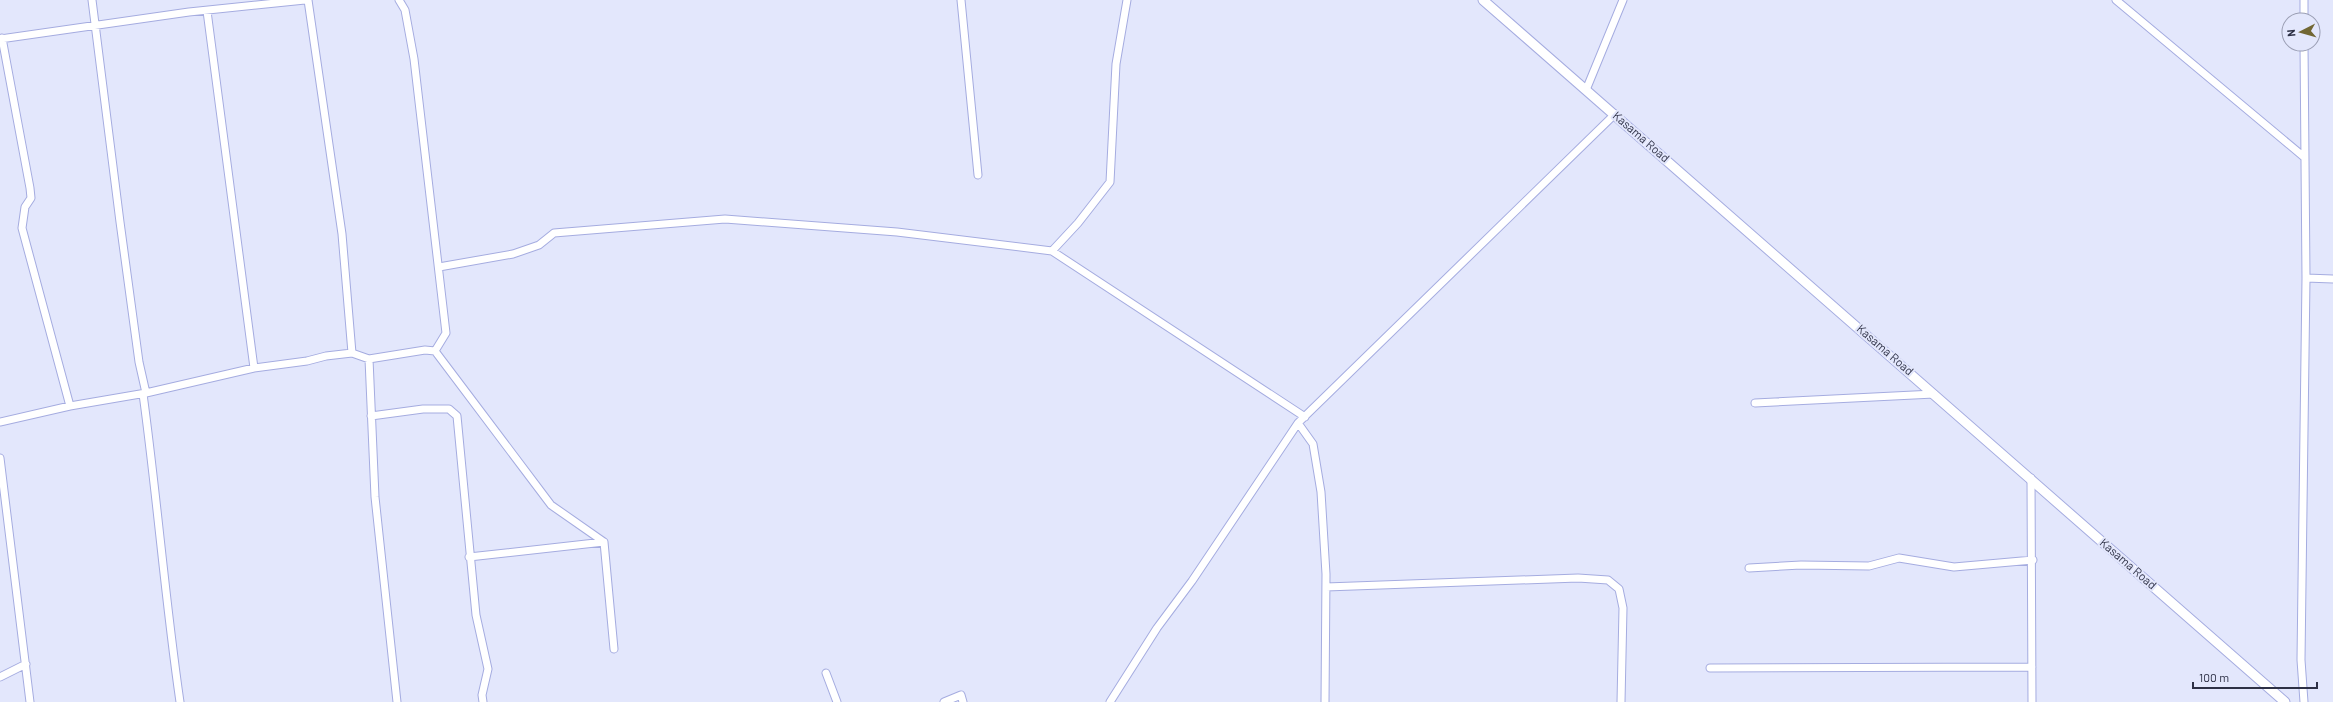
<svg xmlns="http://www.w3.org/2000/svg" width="2333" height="702" viewBox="0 0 2333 702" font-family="Barlow,sans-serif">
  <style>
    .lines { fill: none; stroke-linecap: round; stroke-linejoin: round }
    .minor-casing { stroke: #a5ace0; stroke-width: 9 }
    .tertiary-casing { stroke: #a5ace0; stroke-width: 11 }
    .minor { stroke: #fff; stroke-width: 7 }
    .tertiary { stroke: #fff; stroke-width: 9 }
    .labels { text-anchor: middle; stroke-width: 4; stroke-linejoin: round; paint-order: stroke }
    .street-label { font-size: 12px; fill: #2d3045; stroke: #e3e7fc }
  </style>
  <rect width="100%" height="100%" fill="#e3e7fc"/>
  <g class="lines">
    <g class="minor-casing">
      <path id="minor" d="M92,0l28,222 19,140 7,31 108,-25 53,-7 19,-5 26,-3 17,6 56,-9 10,1 116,154 53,37 10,107
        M308,0l34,234 10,119
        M399,0l6,10 9,49 32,274 -11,18
        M961,0l17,175
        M2116,0l188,157
        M207,11l47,357
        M2304,20v-20
        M2,38l28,150 1,10 -6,9 -3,21 48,178
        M0,39l189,-27 116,-12
        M2304,44l2,234 -5,382 3,42
        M1586,90l37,-90
        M1052,251l253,166
        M439,267l74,-13 26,-9 15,-12 171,-14 172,13 155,19 26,-28 32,-41 6,-118 11,-64
        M2306,278l27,1
        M369,359l6,138 22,205
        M143,394c14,102 22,205 37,308
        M1755,403l179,-9
        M371,416l52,-7h26l8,7 19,199 12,54 -6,26 1,7
        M0,422l70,-16 76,-13
        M1298,423l15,21 8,48 5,82 -1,128
        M0,458l30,244
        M2031,478l1,224
        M469,557l135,-15
        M1749,568l52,-3 68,1 30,-8 55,9 79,-7
        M1326,587l252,-9 30,2 11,9 4,19 -2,94
        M1710,668l322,-1
        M826,673l11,29
        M0,677l26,-13
        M944,702l17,-7 2,7
        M1110,702l47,-74 35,-47 106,-158 317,-309"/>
    </g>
    <g class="tertiary-casing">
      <path id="tertiary" d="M1483,0l802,702"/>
    </g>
    <use href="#minor" class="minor"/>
    <use href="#tertiary" class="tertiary"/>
  </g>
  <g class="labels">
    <g class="street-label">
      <text transform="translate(1641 137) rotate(41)" y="4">Kasama Road</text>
      <text transform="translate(1885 350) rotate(41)" y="4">Kasama Road</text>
      <text transform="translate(2128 564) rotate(41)" y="4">Kasama Road</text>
    </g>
  </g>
  <g transform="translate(2301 32) rotate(264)"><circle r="19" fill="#e3e7fc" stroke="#9a9eb3"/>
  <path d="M0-3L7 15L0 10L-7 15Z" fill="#726734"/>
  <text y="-6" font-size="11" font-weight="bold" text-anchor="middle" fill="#2d3045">N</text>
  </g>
  <path d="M2193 682v6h124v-6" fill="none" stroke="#2d3045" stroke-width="2"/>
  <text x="2199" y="682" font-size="12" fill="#2d3045" stroke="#e3e7fc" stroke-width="3" paint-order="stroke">100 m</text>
</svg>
